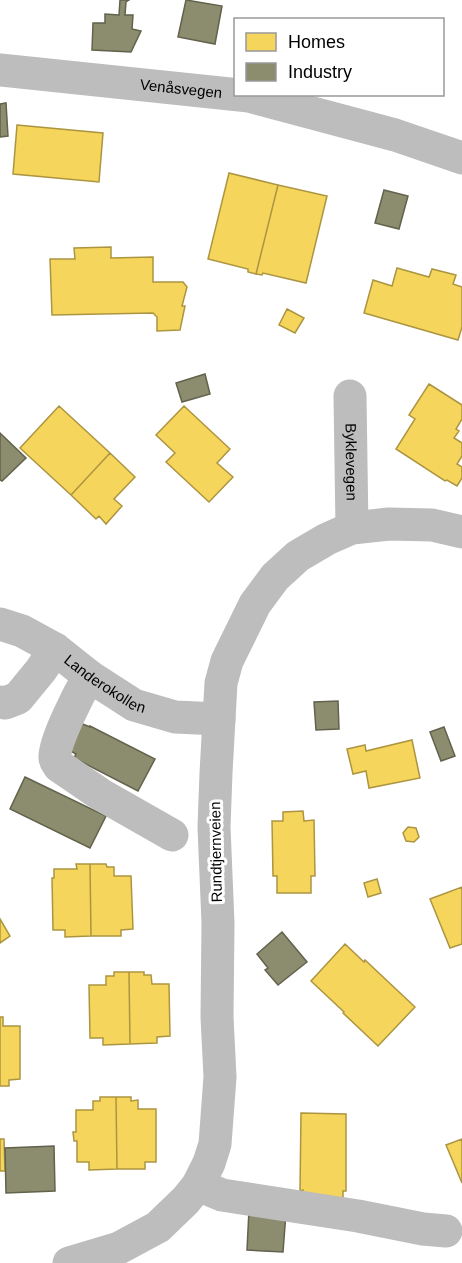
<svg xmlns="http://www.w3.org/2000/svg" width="462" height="1263" viewBox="0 0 462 1263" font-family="Arial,sans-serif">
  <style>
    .homes { fill: #f6d55c; stroke: #ac9540; stroke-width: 1.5 }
    .industry { fill: #8c8c6e; stroke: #62624d; stroke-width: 1.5 }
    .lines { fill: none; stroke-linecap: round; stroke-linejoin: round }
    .minor { stroke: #bdbdbd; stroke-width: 33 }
    .labels { text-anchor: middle; stroke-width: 6; stroke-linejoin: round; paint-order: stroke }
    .street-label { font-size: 15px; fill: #000; stroke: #fff }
  </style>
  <rect width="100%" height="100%" fill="#fff"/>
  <path class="homes" d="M17,125l86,8 -4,49 -86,-8z
    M229,173l49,12 -22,89 -8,-2v-3l-40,-10z
    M278,185l49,11 -21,87 -43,-10 -1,2 -6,-1z
    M111,247v11l42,-1v25h30l4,5 -5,19h3l-5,24 -23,1v-14l-4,-4 -101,2 -2,-56h25l-1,-11z
    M397,268l32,9 3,-8 24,6 -3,9 9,3v40l-4,13 -94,-27 9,-33 19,6z
    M287,309l17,9 -9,15 -16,-8z
    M429,384l33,21v14l-6,10 3,2 -5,7 8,5v13l-5,8 5,3v11l-5,8 -10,-6 -2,1 -49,-32 19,-30 -6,-4z
    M59,406l51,47 -39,42 -51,-47z
    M184,406l46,43 -13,14 16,14 -24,25 -43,-40 9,-9 -19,-18z
    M110,453l25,24 -21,22 8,7 -16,18 -7,-8 -3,3 -25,-24z
    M412,740l8,38 -51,10 -3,-17 -13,3 -6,-25 18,-4 1,6z
    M303,811l1,10 10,-1 1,56h-4v17h-34v-17h-4l-1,-55h11v-9z
    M408,827l8,1 3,9 -5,5 -8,-1 -3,-8z
    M76,864h14l1,72 -26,1v-7h-12l-1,-52h2v-9h23z
    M90,864h16l1,3h7v9h17l2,53 -12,1v6h-30z
    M377,879l4,14 -13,4 -4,-14z
    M462,887v57l-12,4 -20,-49z
    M0,919l10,17 -10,7z
    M345,944l19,18 1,-2 50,47 -37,39 -35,-33 1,-1 -33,-31z
    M114,972h15l1,72 -27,1v-7h-13l-1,-53h17v-9h8z
    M129,972h15v3h7l1,9h17l1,52 -13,1v6l-27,1z
    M0,1017h3v9h17v53l-11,1v6h-9z
    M100,1097h16l1,72 -28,1v-8h-12v-21h-3l-1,-9h3v-22h17v-9h7z
    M116,1097h15v4l7,-1v9h18v53h-11v7h-28z
    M301,1113l45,1v77h-3v14l-40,-4v-11l-3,1z
    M0,1139h4l1,32h-5z
    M462,1139v44l-16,-38z"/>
  <path class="industry" d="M120,0h9l-3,2 -1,13h8l-1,14 9,2 -10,21 -39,-2 1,-27h12v-9l14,1z
    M186,0l36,6 -7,38 -37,-7z
    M6,103l2,33 -8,1v-33z
    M384,190l24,6 -9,33 -24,-6z
    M205,374l5,20 -28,8 -6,-19z
    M0,433l26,25 -24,23 -2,-1z
    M338,701l1,28 -23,1 -2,-28z
    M80,723l10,4v-1l65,33 -17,32 -64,-33 2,-4 -9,-5z
    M444,727l11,29 -14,5 -11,-29z
    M25,777l81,39 -16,32 -80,-39z
    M282,932l25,30 -29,23 -13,-15 3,-2 -11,-14z
    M54,1146l1,45 -49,2 -1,-45z
    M249,1210l37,3 -3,39 -36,-2z"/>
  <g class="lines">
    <g class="minor">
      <path id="s1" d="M0,70l249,26 146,39 67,23"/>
      <path id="s2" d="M350,396l2,132"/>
      <path id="s3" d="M0,624l22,7 33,18 34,27 45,29 41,12 44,2"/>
      <path d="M89,676c-8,14 -36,67 -34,82 0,3 2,5 4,8l41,28 72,41"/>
      <path d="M0,702l5,1 13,-5 23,-28 14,-21"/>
      <path d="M198,1185l24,10 136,21 65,13 23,2"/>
      <path d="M69,1263l50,-15 39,-21 28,-27 12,-15 11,-22 6,-19 5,-67 -3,-60 1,-94 -4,-96 2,-54 5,-90 6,-22 28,-57 20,-27 23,-21 29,-17 25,-11 37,-4 43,1 30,7"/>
    </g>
  </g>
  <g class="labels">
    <g class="street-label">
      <text dy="5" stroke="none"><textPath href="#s1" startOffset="182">Venåsvegen</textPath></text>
      <text dy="5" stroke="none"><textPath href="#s2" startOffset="66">Byklevegen</textPath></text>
      <text dy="5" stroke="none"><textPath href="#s3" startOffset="122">Landerokollen</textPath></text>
      <text transform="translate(216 852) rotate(-91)" y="5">Rundtjernveien</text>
    </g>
  </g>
  <rect x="234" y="18" width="210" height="78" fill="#ffffff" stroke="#999999" stroke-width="1.5"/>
  <rect x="246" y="33" width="30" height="18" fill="#f6d55c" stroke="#999999" stroke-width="1.5"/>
  <text x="288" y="48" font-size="18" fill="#000000">Homes</text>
  <rect x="246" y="63" width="30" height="18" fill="#8c8c6e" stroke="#999999" stroke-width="1.5"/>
  <text x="288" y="78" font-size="18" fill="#000000">Industry</text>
</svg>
